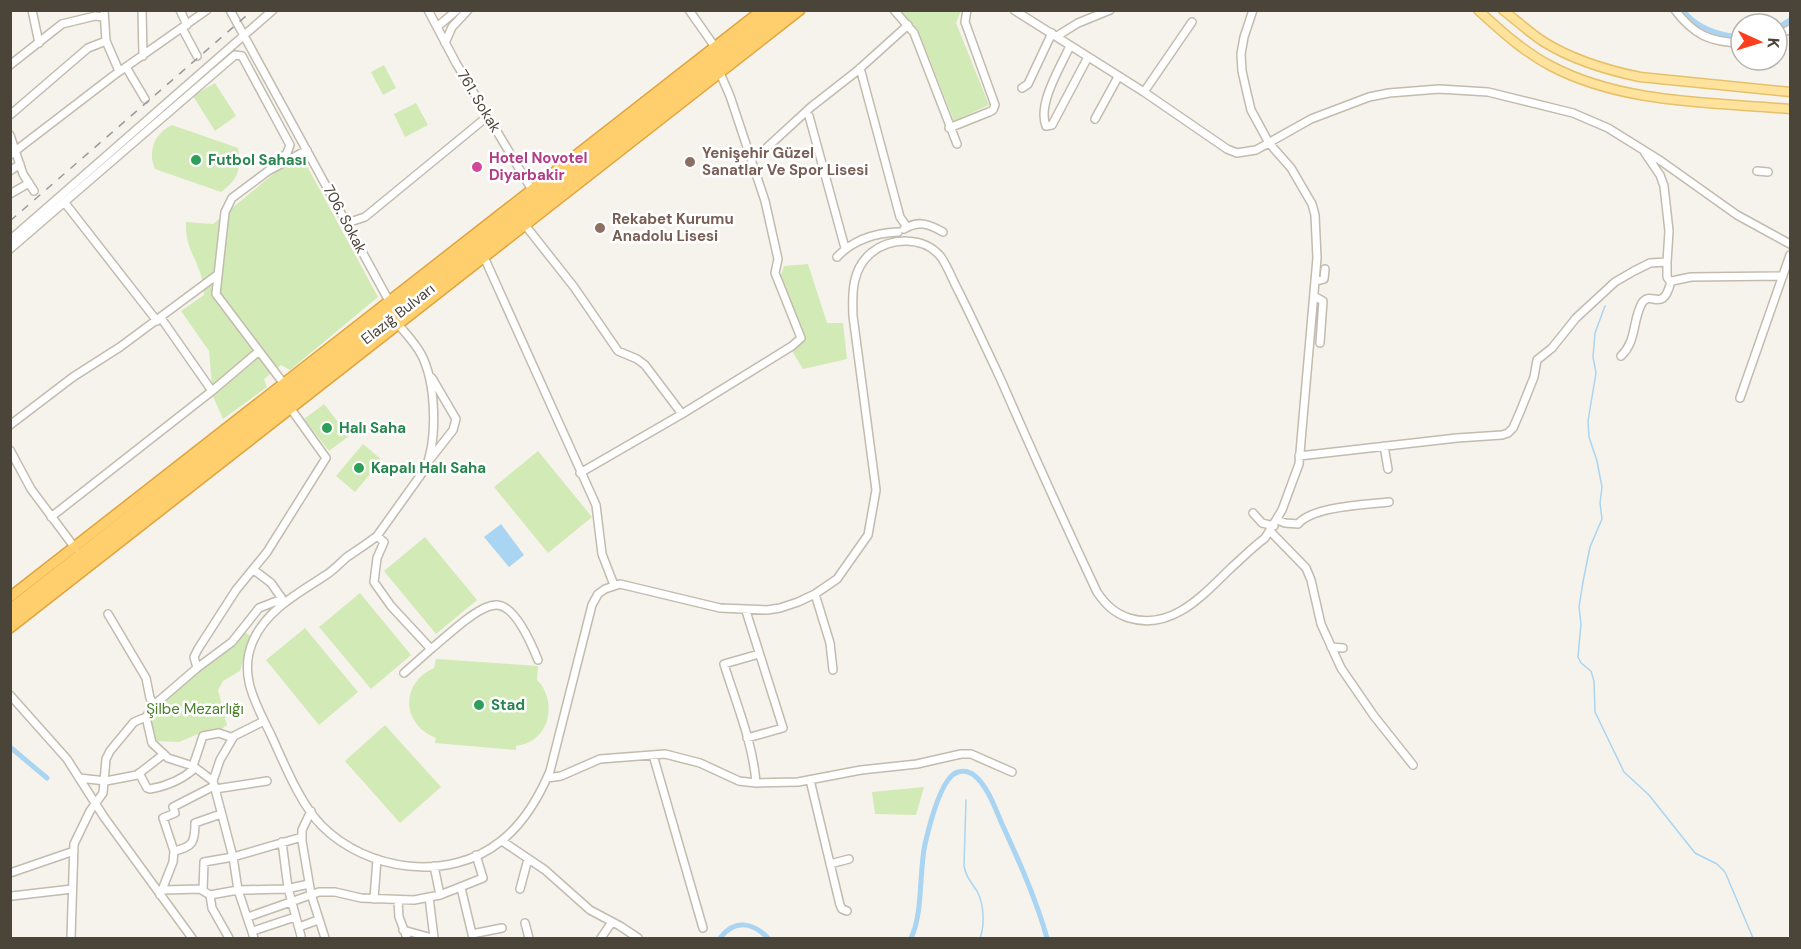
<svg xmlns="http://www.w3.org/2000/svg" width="1801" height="949" viewBox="0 0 1801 949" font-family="'DM Sans',sans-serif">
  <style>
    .green { fill: #d2eab5 }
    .water { fill: #a9d4f2 }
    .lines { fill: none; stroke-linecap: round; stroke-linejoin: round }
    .stream { stroke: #a9d4f2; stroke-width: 1.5 }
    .canal { stroke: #a9d4f2; stroke-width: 5 }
    .minor-casing { stroke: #c2bbae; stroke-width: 10 }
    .major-casing { stroke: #e6c16a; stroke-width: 11 }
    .highway-casing { stroke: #e0a43c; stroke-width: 12 }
    .minor { stroke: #fff; stroke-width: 7 }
    .major { stroke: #ffe39c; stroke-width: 8 }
    .highway { stroke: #ffcf6e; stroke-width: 9 }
    .rail { stroke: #9a9a9a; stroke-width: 1.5; stroke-dasharray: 8 8; stroke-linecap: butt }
    .leisure-dot { fill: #2e9e5b; stroke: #fff; stroke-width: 2 }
    .education-dot { fill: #8d6e63; stroke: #fff; stroke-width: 2 }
    .hotel-dot { fill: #d1479c; stroke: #fff; stroke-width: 2 }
    .labels { text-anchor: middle; stroke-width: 5; stroke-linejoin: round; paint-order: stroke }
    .street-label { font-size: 15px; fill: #4b4439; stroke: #fff }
    .education-label { font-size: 15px; font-weight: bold; fill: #785e54; stroke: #fff; text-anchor: start }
    .hotel-label { font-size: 15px; font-weight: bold; fill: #b23c85; stroke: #fff; text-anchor: start }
    .leisure-label { font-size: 15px; font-weight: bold; fill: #27864d; stroke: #fff; text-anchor: start }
    .park-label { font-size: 15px; fill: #4a7f2a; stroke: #fff }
  </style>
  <rect width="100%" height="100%" fill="#f6f3ec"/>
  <path class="green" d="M901,11h60l-5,12 33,82 -35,16 -36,-91z
    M384,65l12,23 -13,7 -12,-23z
    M215,83l21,33 -21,15 -22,-35z
    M416,103l12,22 -23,12 -11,-23z
    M172,125l66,23c4,20 0,32 -17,44l-66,-23c-8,-18 0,-36 17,-44z
    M302,157l76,140 -88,73 -9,-5 -17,14 3,8 -44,32 -10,-23 -4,-45 -28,-40 23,-16c-1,-6 -1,-14 -3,-20 -7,-21 -16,-29 -15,-53l27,2 70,-58z
    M808,264l19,59h16l4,36 -44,10 -11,-18 13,-10 -24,-66 3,-9z
    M324,404l25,32 -20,15 -25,-32z
    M363,444l19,16 -27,32 -19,-16z
    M538,451l54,66 -44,36 -54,-66z
    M425,537l52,63 -41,34 -52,-63z
    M360,593l51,62 -40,34 -52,-62z
    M305,628l53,64 -39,33 -53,-65z
    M245,632l5,4 -10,35 -17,10 -5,9 9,35 -7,5 -22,4 -19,8 -25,-1 -2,-19 2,-8 11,-14z
    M436,659l102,7 -1,14c16,15 16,46 -3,59 -5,4 -12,6 -18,7v4l-81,-7 1,-5c-35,-14 -36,-55 -2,-70z
    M385,725l56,62 -41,36 -55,-62z
    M924,787l-8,28 -41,-1 -3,-22z"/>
  <path class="water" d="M501,524l23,31 -15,12 -25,-30z"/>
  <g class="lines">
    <path class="stream" d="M1605,306l-10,27 -2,24 3,16 -8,48 1,16 8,24 5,26 -2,16 2,16 -12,28 -7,35 -4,25 2,17 -3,33 3,6 10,8 3,10 1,31 29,60 25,23 46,58 22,11 8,8 28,66
      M966,800l-2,66c2,11 7,16 13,25 7,13 8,34 3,47"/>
    <path class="canal" d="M1683,10c12,18 38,26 58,27
      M1777,28l13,-8
      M10,747l37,31
      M720,938c15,-19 32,-16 48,0
      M911,938c12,-24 8,-66 14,-94 4,-17 16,-68 33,-72 6,-2 13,0 17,4 13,11 20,32 27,48 17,37 34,75 45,114"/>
    <g class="minor-casing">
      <path id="minor" d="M32,10l7,33
        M104,10l2,31 13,30
        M142,10l1,46
        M180,10l7,15
        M230,10l159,291
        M428,10l28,53 76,127
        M689,10l26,37
        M894,10l20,23 43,111
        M1014,10l130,82 83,57 10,4 19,-3 55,-31 58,-22 20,-4 50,-4 49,3 85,21 35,15 53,33 76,54 53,29
        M1675,10c19,25 35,32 66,33
        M437,27l20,-17
        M182,28l15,28
        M1057,36l21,-13 32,-13
        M1777,36l13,-7
        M445,43l7,-16 16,-17
        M1070,46c-9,20 -33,58 -24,80l6,-1 36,-68
        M10,65l52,-41 33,-8 9,1
        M126,67l19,32
        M860,68l40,149 7,10
        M1022,88l6,-4 24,-51
        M1144,92l48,-70
        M10,115l78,-67 18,-7
        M809,116l36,132
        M1095,119l23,-42
        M949,128l40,-16 4,-2 2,-5 -30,-83 2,-12
        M10,135l13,39 11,17
        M1645,153l15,22 4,11 5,45 -2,31v15l2,3 3,1 19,-4 92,-1
        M10,155l103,-79 94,-66
        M750,156l11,-3 50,-46 46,-36 51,-46
        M10,171l10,-7
        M1757,171l11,1
        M10,194l19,-11
        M65,203l92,118
        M347,223l18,-6 123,-101
        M525,225l49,62 44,64 19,8 8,6 37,49
        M904,229c14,-9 25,-5 39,3
        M10,240l263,-230
        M10,249l225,-194 7,1 48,89 -3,8 -19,18
        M484,257l112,248 6,49 12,31
        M837,257c16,-17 38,-24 61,-25
        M1315,281l9,-2 1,-10
        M1314,296l9,5 -3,42
        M161,318l51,73
        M398,324c8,10 17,19 23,30 15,28 17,86 4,115l-48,67 7,6 -7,16 -3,24 17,24 40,43c15,-12 48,-45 66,-44 19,1 35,40 41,55
        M1621,356c16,-15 11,-35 21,-53 9,-14 21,12 29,-22
        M284,384l-68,-90 9,-82 7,-14 36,-27 39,-21
        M1740,398l50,-143
        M10,425l63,-48 47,-30 97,-72
        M1384,446l4,23
        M10,450l21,39 44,59
        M1299,456l158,-18 45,-3 6,-2 5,-5 7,-16 14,-35 3,-17 15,-12 24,-30 39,-36 19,-11 16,-8 17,-1
        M428,462l25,-32 3,-11 -24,-41
        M580,473l102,-59 110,-68 9,-8 -26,-65 3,-14 -13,-58 -35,-105 -10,-23
        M1253,513l9,10 12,3
        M51,517l161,-126 47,-40
        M1277,520l8,3 13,1c15,-18 67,-19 91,-22
        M1270,531l36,37 5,12 10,44 20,44 33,48 39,49
        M377,536c-10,8 -20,14 -30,21 -7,6 -13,13 -21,18 -27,18 -59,34 -73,66 -15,34 3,63 18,94 13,28 29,69 51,91 45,45 127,57 179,15 23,-18 38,-44 49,-70l42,-166 6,-11 7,-5 15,-5 100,24 47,2 13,-2 18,-6 17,-8 22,-15 31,-44 8,-45 -23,-174c-1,-24 -1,-47 18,-63 20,-16 53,-17 70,4 7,10 11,22 17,33 15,30 29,60 43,90 31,71 63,142 96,212 9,13 17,21 32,26 43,13 74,-23 102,-50 11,-10 22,-21 34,-30l17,-28 17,-46 18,-206 -2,-43 -3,-11 -21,-36 -22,-25 -18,-33 -4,-17 -5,-22 -1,-17 3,-17 9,-27
        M254,570l17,13 12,17
        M815,594l15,49 3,27
        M746,611l37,117 -36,10
        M108,614l38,64 4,20 4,7
        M1331,647l12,1
        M197,668l-3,-11 4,-8 38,-59 31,-38 59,-94 -35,-49
        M404,673l27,-24
        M10,695l57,64 37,58 88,121
        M146,717l8,-12 43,-37 35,-26 27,-34 23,-9
        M653,755l50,173
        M193,766l10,-30 16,-3 14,5
        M139,773l8,15 3,1c17,-3 32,-9 45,-21
        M79,778l27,3 31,-6 27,-21
        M547,778l14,-2 39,-17 65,-5 35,9 39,18 17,2 42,-1 63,-12 56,-6 44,-10h10l41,18
        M810,780l30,125 2,4 5,2
        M756,783c-3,-40 -20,-80 -32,-119l35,-10
        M215,789l52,-8
        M311,811l-9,19v11l9,53 14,44
        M502,841l43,29 45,40 30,16 18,12
        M282,842l6,46 13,48
        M174,851c19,-4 21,-9 21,-28l26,-9
        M830,864l19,-5
        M434,866l6,29
        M10,873l64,-22
        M461,888l12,50
        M520,889l8,-30
        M163,890l37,-1 10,6 2,13 17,30
        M203,890l1,-28 29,-5 69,-20
        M160,895l13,-33 1,-11 -11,-33 12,-5 -2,-6 41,-21
        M210,895l28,-5 48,-1 23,-5
        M12,896l60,-7
        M429,897l5,41
        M374,899l3,-40
        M398,901l1,16 8,21
        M248,917l71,-25h16l26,6 53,2 26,-5 43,-17 -7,-23
        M525,923l4,15
        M299,927l19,-7
        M403,930l29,8
        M253,931l42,-14
        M472,934l30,-6
        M71,938l3,-94 16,-33 13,-18 3,-34 4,-8 24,-29 12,-5 6,26 16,15 25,8 20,15
        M254,938l-16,-48 -5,-33 -20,-76 7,-21 14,-24 30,-15
        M601,938l11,-16"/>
    </g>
    <g class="major-casing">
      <path id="major" d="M1478,10c23,21 46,42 73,56 72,38 160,36 239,43
        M1503,10c14,11 27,23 41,32 29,18 62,28 96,35l150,15"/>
    </g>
    <g class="highway-casing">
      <path id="highway" d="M10,597l752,-587
        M10,609l764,-599
        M10,620l359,-283 419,-327
        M10,628l790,-618"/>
    </g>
    <use href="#minor" class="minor"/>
    <use href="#major" class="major"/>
    <use href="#highway" class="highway"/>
    <path class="rail" d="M10,221l243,-211"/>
  </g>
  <g class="leisure-dot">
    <circle cx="196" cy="160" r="6"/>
    <circle cx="327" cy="428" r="6"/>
    <circle cx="359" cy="468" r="6"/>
    <circle cx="479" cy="705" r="6"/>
  </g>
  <g class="education-dot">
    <circle cx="690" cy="162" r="6"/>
    <circle cx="600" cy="228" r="6"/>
  </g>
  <circle class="hotel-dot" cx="477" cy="167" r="6"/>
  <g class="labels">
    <g class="street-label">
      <text transform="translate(479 101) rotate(59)" y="5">761. Sokak</text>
      <text transform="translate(345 219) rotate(62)" y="5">706. Sokak</text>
      <text transform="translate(398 314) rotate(-38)" y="5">Elazığ Bulvarı</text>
    </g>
    <g class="education-label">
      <text x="702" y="158">Yenişehir Güzel<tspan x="702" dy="17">Sanatlar Ve Spor Lisesi</tspan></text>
      <text x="612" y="224">Rekabet Kurumu<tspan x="612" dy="17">Anadolu Lisesi</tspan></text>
    </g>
    <g class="hotel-label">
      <text x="489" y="163">Hotel Novotel<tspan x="489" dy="17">Diyarbakir</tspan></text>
    </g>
    <g class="leisure-label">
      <text x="208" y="165">Futbol Sahası</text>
      <text x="339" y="433">Halı Saha</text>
      <text x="371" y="473">Kapalı Halı Saha</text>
      <text x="491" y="710">Stad</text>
    </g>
    <g class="park-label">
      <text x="195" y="714">Şilbe Mezarlığı</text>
    </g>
  </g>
  <rect width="1801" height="949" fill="none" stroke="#4b4439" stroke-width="24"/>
  <g transform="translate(1759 42) rotate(94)"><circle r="28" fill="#ffffff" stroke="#b7b4b0" stroke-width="1.5"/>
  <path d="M0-4.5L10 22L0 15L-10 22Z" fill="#fc3f1d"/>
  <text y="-9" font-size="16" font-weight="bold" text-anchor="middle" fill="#4b4439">K</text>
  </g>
</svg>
